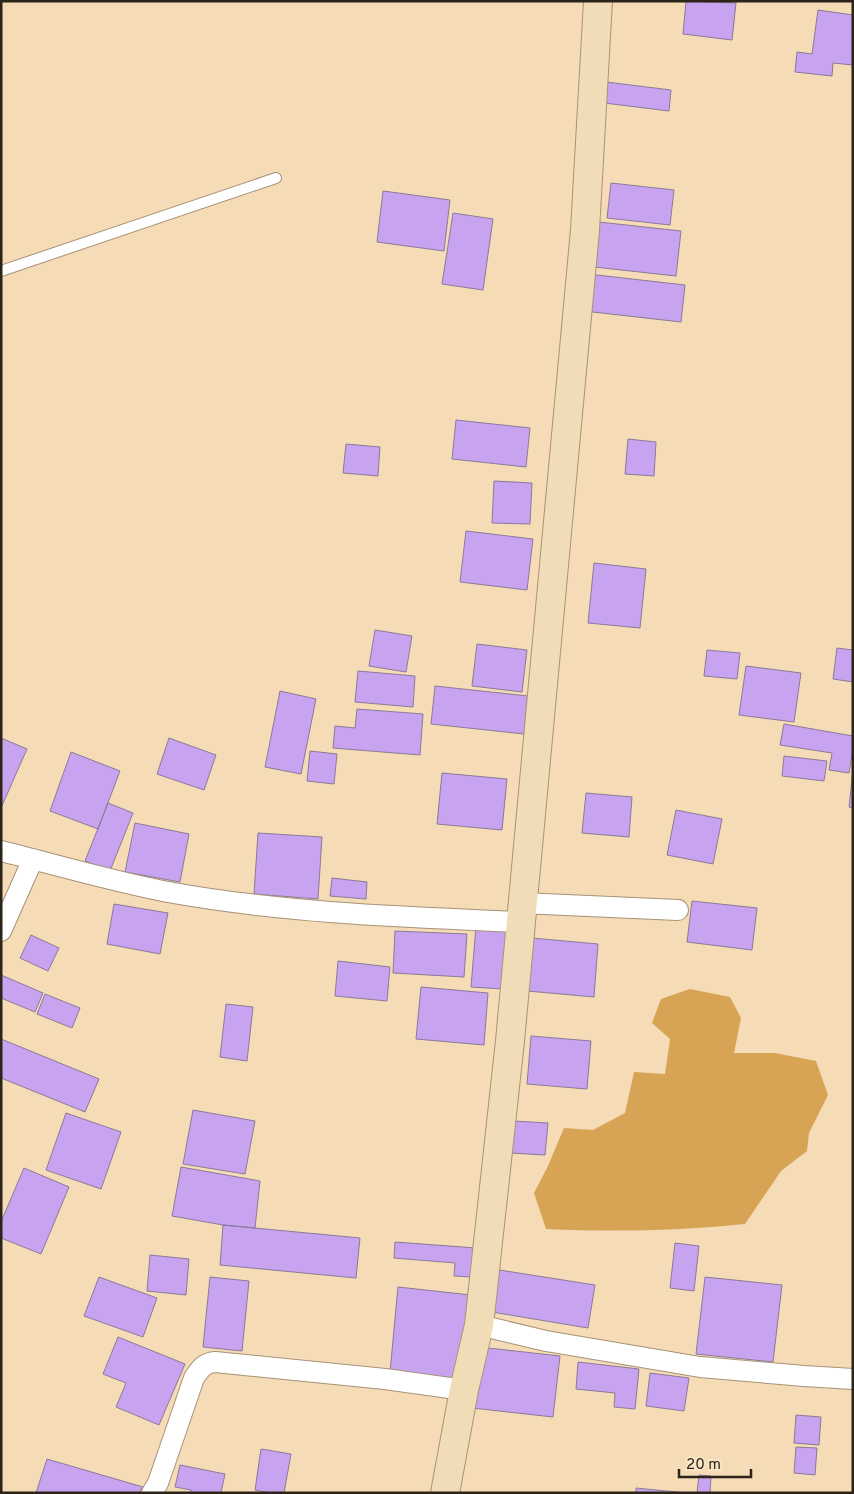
<svg xmlns="http://www.w3.org/2000/svg" width="854" height="1494" viewBox="0 0 854 1494" font-family="Overpass,sans-serif">
  <style>
    .built { fill: #f5dbb6 }
    .water { fill: #d7a455 }
    .building { fill: #c8a3f0; stroke: #887b98 }
    .lines { fill: none; stroke-linecap: round; stroke-linejoin: round }
    .lane-casing { stroke: #a79377; stroke-width: 12 }
    .street-casing { stroke: #a79377; stroke-width: 22 }
    .secondary-casing { stroke: #a79377; stroke-width: 30 }
    .lane { stroke: #fff; stroke-width: 10 }
    .street { stroke: #fff; stroke-width: 20 }
    .secondary { stroke: #f0ddb8; stroke-width: 28 }
  </style>
  <rect width="100%" height="100%" fill="#fae4c6"/>
  <path class="built" d="M1,1h852v1492h-852z"/>
  <path class="water" d="M690,989l40,8 11,21 -7,35h41l41,8 12,34 -19,38 -2,18 -26,20 -36,53c-66,7 -132,8 -199,5l-12,-36 13,-25 17,-40 29,2 32,-17 9,-41 31,2 5,-35 -18,-16 9,-24z"/>
  <path class="building" d="M686,1l50,2 -4,37 -49,-6z
    M818,10l35,5v50l-20,-2 -1,13 -37,-4 2,-20 15,2z
    M598,81l73,9 -2,21 -73,-9z
    M611,183l63,7 -4,35 -63,-7z
    M383,191l67,9 -6,51 -67,-9z
    M453,213l40,6 -10,71 -41,-6z
    M599,222l82,9 -5,45 -82,-9z
    M588,274l97,11 -4,37 -97,-11z
    M456,420l74,8 -4,39 -74,-8z
    M628,439l28,3 -2,34 -29,-2z
    M346,444l34,3 -2,29 -35,-3z
    M494,481l38,2 -2,41 -38,-1z
    M466,531l67,8 -6,51 -67,-8z
    M594,563l52,6 -6,59 -52,-5z
    M375,630l37,6 -6,36 -37,-6z
    M477,644l50,6 -5,42 -50,-6z
    M837,648l16,2v32l-20,-3z
    M707,650l33,3 -3,26 -33,-3z
    M746,666l55,7 -7,49 -55,-7z
    M358,671l57,5 -2,31 -58,-5z
    M435,686l93,10 -4,38 -93,-10z
    M280,691l36,8 -15,75 -36,-7z
    M357,709l66,5 -3,41 -87,-7 2,-22 20,2z
    M784,724l69,12v13l-4,24 -20,-3 3,-17 -52,-8z
    M1,738l26,11 -26,59z
    M169,738l47,17 -12,35 -47,-16z
    M310,751l27,3 -3,30 -27,-3z
    M71,752l49,19 -22,58 -48,-18z
    M784,756l43,5 -3,20 -42,-5z
    M853,770v38l-4,-1z
    M442,773l65,6 -5,51 -65,-6z
    M586,793l46,4 -3,40 -47,-4z
    M108,803l25,10 -23,58 -25,-10z
    M676,810l46,9 -9,45 -46,-9z
    M135,823l54,11 -9,48 -55,-10z
    M258,833l64,4 -4,62 -64,-5z
    M332,878l35,4 -1,17 -36,-3z
    M692,901l65,7 -5,42 -65,-8z
    M114,904l54,9 -8,41 -53,-10z
    M476,926l32,3 -5,60 -32,-2z
    M395,931l72,3 -3,43 -71,-4z
    M31,935l28,13 -11,23 -28,-13z
    M532,938l66,6 -4,53 -67,-6z
    M338,961l52,6 -3,34 -52,-5z
    M1,975l42,18 -8,19 -34,-14z
    M421,987l67,6 -4,52 -68,-6z
    M45,994l35,14 -8,20 -35,-14z
    M226,1004l27,3 -6,54 -27,-4z
    M531,1036l60,5 -4,48 -60,-5z
    M1,1039l98,40 -14,33 -84,-34z
    M193,1110l62,11 -10,53 -62,-10z
    M66,1113l55,19 -20,57 -55,-19z
    M513,1121l35,2 -3,32 -34,-2z
    M181,1167l79,14 -5,47 -32,-3 -51,-9z
    M24,1168l45,19 -28,67 -40,-16v-16z
    M223,1225l137,13 -4,40 -136,-13z
    M395,1242l81,6 -3,29 -19,-1 1,-13 -61,-5z
    M675,1243l24,3 -5,45 -24,-3z
    M150,1255l39,4 -3,36 -39,-4z
    M493,1269l102,16 -7,43 -102,-17z
    M99,1277l58,21 -14,39 -59,-21z
    M210,1277l39,4 -7,70 -39,-4z
    M705,1277l77,8 -9,77 -77,-8z
    M398,1287l73,8 -9,84 -72,-7z
    M118,1337l67,27 -26,61 -43,-18 10,-24 -23,-9z
    M479,1347l81,9 -7,61 -81,-9z
    M578,1362l61,7 -4,40 -21,-2 1,-14 -39,-4z
    M650,1373l39,5 -5,33 -38,-5z
    M796,1415l25,2 -2,28 -25,-2z
    M796,1447l21,1 -2,27 -21,-2z
    M261,1449l30,5 -7,39h-13l-16,-3z
    M47,1459l96,28 -4,6h-103z
    M180,1465l45,9 -4,19h-31l1,-3 -16,-3z
    M699,1475l12,1 -1,17h-13z
    M636,1488l51,5h-51z"/>
  <g class="lines">
    <g class="lane-casing">
      <path id="lane" d="M1,271l275,-93"/>
    </g>
    <g class="street-casing">
      <path id="street" d="M1,851c56,14 110,30 167,41 116,21 234,25 352,30
        M521,903l157,7
        M1,931l32,-72
        M479,1325l67,16 154,26 104,9 49,3
        M152,1493l6,-10 36,-105c6,-9 10,-15 21,-16l170,17 79,11"/>
    </g>
    <g class="secondary-casing">
      <path id="secondary" d="M445,1493l19,-103 15,-65 31,-284 75,-811 13,-229"/>
    </g>
    <use href="#lane" class="lane"/>
    <use href="#street" class="street"/>
    <use href="#secondary" class="secondary"/>
  </g>
  <rect width="854" height="1494" fill="none" stroke="#2c2418" stroke-width="5"/>
  <path d="M679 1469v8h72v-8" fill="none" stroke="#2c2418" stroke-width="2.5"/>
  <text x="686" y="1469" font-size="15" fill="#2c2418" stroke="#fae4c6" stroke-width="4" paint-order="stroke">20 m</text>
</svg>
